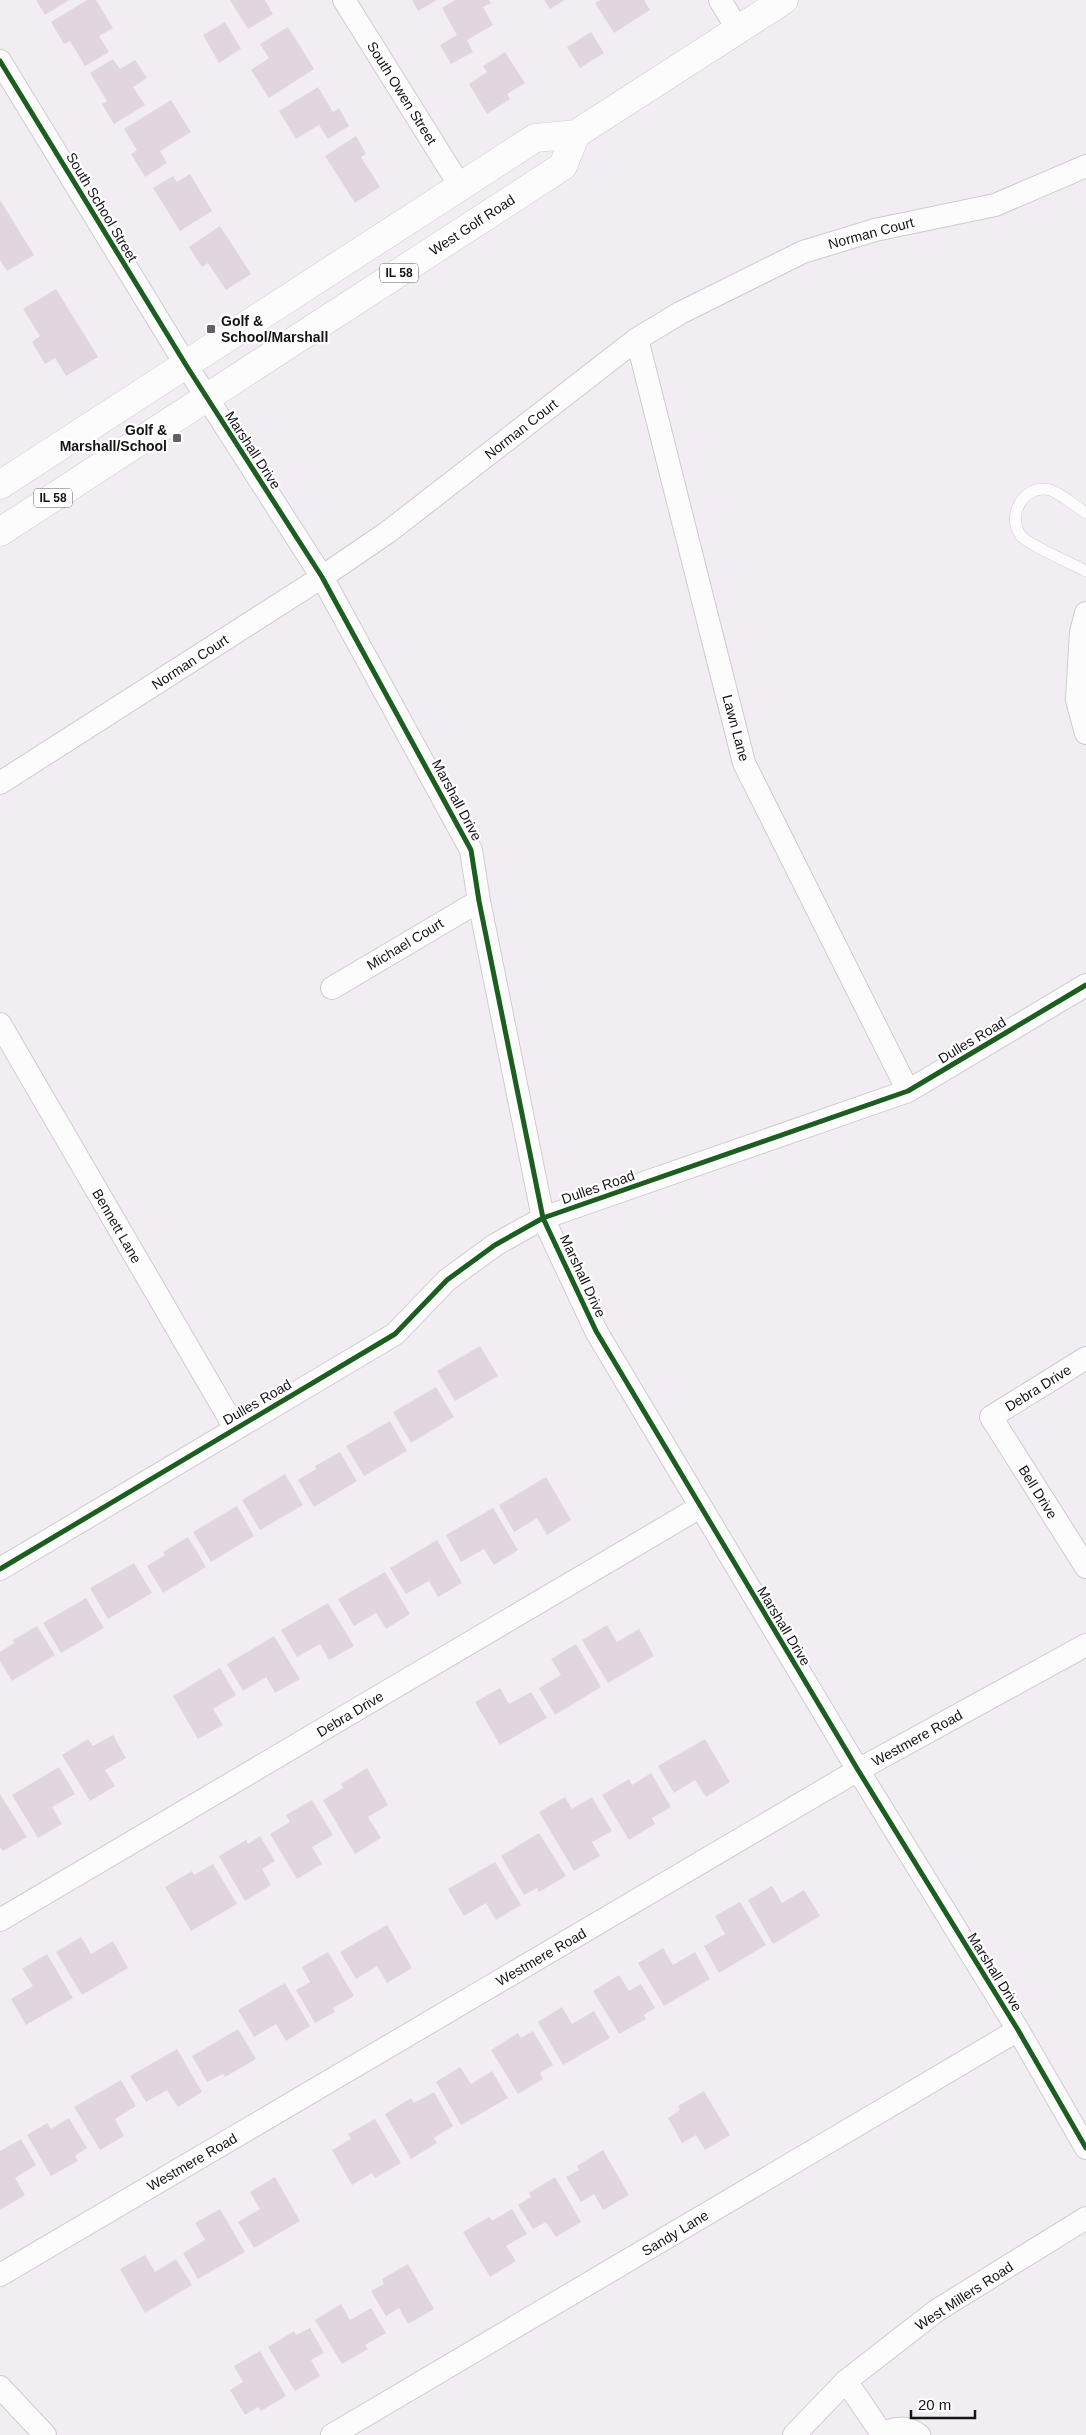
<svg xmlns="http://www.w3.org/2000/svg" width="1086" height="2435" viewBox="0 0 1086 2435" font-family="Arial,sans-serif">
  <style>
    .building { fill: #e1d6df }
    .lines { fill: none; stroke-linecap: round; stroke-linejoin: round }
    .service-casing { stroke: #cfcbcf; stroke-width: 12 }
    .minor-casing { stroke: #cfcbcf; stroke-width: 24 }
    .primary-casing { stroke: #cfcbcf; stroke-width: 29 }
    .service { stroke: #fdfcfd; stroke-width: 11 }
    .minor { stroke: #fdfcfd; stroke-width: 22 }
    .primary { stroke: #fdfcfd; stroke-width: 28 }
    .cycleway-casing { stroke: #fff; stroke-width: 8 }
    .cycleway { stroke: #1b5e20; stroke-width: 5 }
    .poi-dot { fill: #635f64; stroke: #fff; stroke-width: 2 }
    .labels { text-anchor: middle; stroke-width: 4.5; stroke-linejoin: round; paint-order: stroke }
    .shield { fill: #fff; stroke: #5c5a5d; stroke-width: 1 }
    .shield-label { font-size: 12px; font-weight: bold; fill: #161317 }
    .street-label { font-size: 14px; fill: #161317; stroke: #fff }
    .poi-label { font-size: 14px; font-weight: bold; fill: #161317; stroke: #fff; text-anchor: start }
  </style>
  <rect width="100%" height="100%" fill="#f2edf3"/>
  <path class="building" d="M36,0h33l-24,15z
    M87,0h9l17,28 -14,8 10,16 -24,14 -15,-25 -6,3 -13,-22z
    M230,0h35l8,14 -25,15z
    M412,0h25l-19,11z
    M455,0h34l2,3 -8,4 10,18 -26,15 6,12 -22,12 -11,-19 17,-10 -15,-27z
    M544,0h21l-15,9z
    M600,0h44l6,10 -36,23 -19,-30z
    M225,22l16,27 -22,14 -16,-28z
    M288,27l26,42 -45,29 -18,-28 18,-12 -9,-14z
    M591,32l13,21 -24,15 -13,-21z
    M505,52l20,31 -18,11 3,5 -23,15 -18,-30 18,-12 -4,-6z
    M113,59l7,10 15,-9 12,18 -14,9 12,18 -31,19 -12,-20 5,-3 -17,-28z
    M318,87l15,25 6,-4 10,18 -21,13 -9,-14 -23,14 -17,-28z
    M171,100l20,32 -31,19 7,12 -22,14 -14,-23 6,-4 -13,-21z
    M356,136l10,18 -5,3 19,30 -25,16 -30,-47z
    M190,174l22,37 -32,20 -27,-43 20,-12 4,6z
    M0,200l34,55 -27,16 -7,-11z
    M220,226l31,48 -25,16 -18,-27 -6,4 -13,-20z
    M56,289l42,68 -32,19 -11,-18 -10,6 -13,-22 8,-6 -17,-27z
    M480,1346l18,30 -43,25 -18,-30z
    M436,1387l18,30 -43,26 -18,-31z
    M390,1421l17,30 -43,25 -18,-30z
    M340,1452l17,29 -43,26 -16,-27 18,-11 -1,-3z
    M285,1474l18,31 -43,25 -18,-30z
    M546,1477l25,43 -24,15 -10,-17 -23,14 -15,-27z
    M237,1506l17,30 -43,26 -18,-30z
    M493,1508l25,42 -24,15 -10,-16 -23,13 -15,-27z
    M188,1537l18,30 -43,26 -16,-27 18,-11 -2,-3z
    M437,1540l25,43 -24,14 -9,-16 -23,13 -16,-26z
    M134,1563l18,30 -44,26 -18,-31z
    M385,1572l25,42 -24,15 -10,-16 -22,13 -16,-27z
    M86,1598l18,30 -43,25 -18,-30z
    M328,1603l26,43 -25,14 -9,-16 -23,13 -16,-27z
    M607,1625l10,17 22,-13 15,27 -46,27 -26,-43z
    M37,1626l18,29 -43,26 -12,-20v-9l14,-9 -1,-3z
    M274,1636l26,43 -25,14 -9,-16 -23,14 -16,-27z
    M576,1644l25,43 -46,28 -16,-27 22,-13 -10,-16z
    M220,1668l16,27 -23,14 10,16 -25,14 -25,-43z
    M500,1688l9,16 22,-12 16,26 -47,27 -25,-43z
    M113,1735l13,23 -21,12 10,16 -25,15 -28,-46 26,-16 5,7z
    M705,1739l25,43 -24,15 -11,-17 -21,13 -16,-27z
    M59,1767l16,27 -23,13 10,17 -24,14 -26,-43z
    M367,1768l21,37 -20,12 13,21 -26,16 -32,-54 20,-12 -2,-4z
    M651,1773l20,34 -19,11 3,6 -26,16 -27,-45 27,-16 3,6z
    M0,1794l27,43 -24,14 -3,-4z
    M565,1797l7,12 20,-12 20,34 -20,11 8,14 -26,15 -35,-59z
    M312,1800l21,35 -21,12 10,17 -25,15 -27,-45 20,-12 -4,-7z
    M539,1833l27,43 -27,16 -2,-4 -13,7 -23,-39z
    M260,1836l15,25 -13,8 9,16 -26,16 -26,-45 27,-16 2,4z
    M495,1862l26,43 -25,15 -10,-17 -22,13 -16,-27z
    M213,1864l24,40 -46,27 -26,-44 27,-16 2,4z
    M772,1886l10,17 22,-13 16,26 -47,28 -25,-44z
    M740,1902l26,43 -47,28 -15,-27 21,-12 -10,-18z
    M387,1925l25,43 -25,15 -10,-17 -21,13 -16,-27z
    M81,1937l10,17 22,-13 15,27 -46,27 -26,-43z
    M663,1948l10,17 22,-13 15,27 -46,27 -26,-43z
    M328,1952l26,44 -21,12 2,4 -20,11 -19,-33 14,-8 -8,-15z
    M47,1954l26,44 -47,27 -15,-26 22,-13 -11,-17z
    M619,1975l10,16 12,-7 14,24 -11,7 2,4 -27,15 -26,-43z
    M285,1983l25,43 -24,15 -10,-17 -22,13 -16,-27z
    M562,2007l10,17 22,-13 16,27 -47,27 -25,-43z
    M238,2029l18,30 -31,18 -2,-3 -16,8 -15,-26z
    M533,2031l20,34 -13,8 3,6 -25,15 -27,-44 27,-17 3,5z
    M177,2049l25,43 -24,15 -11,-17 -21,12 -16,-26z
    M460,2067l11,17 21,-13 16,27 -47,27 -25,-43z
    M121,2080l15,26 -21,13 9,17 -24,14 -26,-43z
    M704,2091l26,44 -25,15 -9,-15 -14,8 -14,-25 12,-8 -2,-4z
    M434,2092l19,34 -19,12 3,5 -26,16 -26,-45 26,-16 3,5z
    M69,2118l18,30 -12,8 3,5 -27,15 -24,-41 20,-12 4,6z
    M375,2119l26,44 -26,15 -3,-5 -20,12 -20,-35 19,-11 -3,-5z
    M21,2139l15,26 -21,13 10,17 -25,15v-59z
    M603,2150l26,45 -26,15 -9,-16 -13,8 -15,-25 13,-7 -2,-4z
    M275,2177l25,44 -46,27 -16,-26 22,-13 -10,-17z
    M555,2177l26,45 -25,15 -10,-15 -13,7 -15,-24 13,-8 -2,-4z
    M220,2209l25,43 -47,27 -15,-26 22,-13 -10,-17z
    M512,2209l15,25 -21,12 10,15 -26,16 -27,-45 26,-15 3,4z
    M145,2255l10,17 21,-13 16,26 -47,28 -25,-44z
    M408,2264l26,45 -26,15 -9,-16 -13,8 -15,-25 13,-7 -2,-5z
    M341,2304l9,16 21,-12 15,25 -21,12 3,4 -26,15 -27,-44z
    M310,2328l14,25 -13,7 9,16 -25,15 -27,-44 26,-16 2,4z
    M260,2351l26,45 -25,15 -3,-4 -13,8 -15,-25 13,-8 -9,-16z"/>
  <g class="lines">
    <g class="service-casing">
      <path id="service" d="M1086,513c-11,-7 -24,-19 -36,-23 -24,-7 -45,24 -29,46 6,8 53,29 65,35"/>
    </g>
    <g class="minor-casing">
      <path id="minor" d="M344,0l116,186
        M720,0l18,30
        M0,61l186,304 136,212 149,273 8,51 64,317 53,113 262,439 160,260 68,118
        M637,339l107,424 164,328
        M1086,613l-5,19 -4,68 9,33
        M0,783l322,-206 66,-45 249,-193 43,-26 123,-61 72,-22 120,-25 91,-39
        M332,988l147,-87
        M0,1024l235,404
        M1086,1358l-95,59 95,150
        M0,1569l395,-235 52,-54 48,-35 48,-27 365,-127 178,-106
        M0,1920l700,-413
        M0,2275l858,-505 228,-125
        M846,2381l36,53
        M0,2387l45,48
        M332,2435l686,-405
        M794,2435l52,-54 90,-70 150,-93
        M881,2435c12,-8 26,-9 38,0"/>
    </g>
    <g class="primary-casing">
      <path id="primary" d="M0,485l535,-347 41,-4 208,-134
        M0,532l563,-366 13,-32"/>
    </g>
    <use href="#service" class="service"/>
    <use href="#minor" class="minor"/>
    <use href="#primary" class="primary"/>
    <g class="cycleway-casing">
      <path id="cycleway" d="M0,61l186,304 136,212 149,273 8,51 64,317 53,113 262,439 160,260 68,118
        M0,1569l395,-235 52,-54 48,-35 48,-27 365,-127 178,-106"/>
    </g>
    <use href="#cycleway" class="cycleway"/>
  </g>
  <g class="poi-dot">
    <rect x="206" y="324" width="10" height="10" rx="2.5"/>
    <rect x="172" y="433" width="10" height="10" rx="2.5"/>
  </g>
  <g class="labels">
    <g class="shield">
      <rect x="380" y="263.5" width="38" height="19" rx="4"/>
      <rect x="34" y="488.5" width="38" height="19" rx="4"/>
    </g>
    <g class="shield-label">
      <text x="399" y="277">IL 58</text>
      <text x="53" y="502">IL 58</text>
    </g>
    <g class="street-label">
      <text transform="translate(402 93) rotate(58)" y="5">South Owen Street</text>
      <text transform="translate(102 207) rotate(59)" y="5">South School Street</text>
      <text transform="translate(472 225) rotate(-33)" y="5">West Golf Road</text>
      <text transform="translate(871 233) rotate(-15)" y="5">Norman Court</text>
      <text transform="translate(521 429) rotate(-38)" y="5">Norman Court</text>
      <text transform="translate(253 450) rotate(57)" y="5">Marshall Drive</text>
      <text transform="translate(190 662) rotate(-33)" y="5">Norman Court</text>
      <text transform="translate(736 728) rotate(75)" y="5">Lawn Lane</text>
      <text transform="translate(457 800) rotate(62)" y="5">Marshall Drive</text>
      <text transform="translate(405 944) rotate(-31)" y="5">Michael Court</text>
      <text transform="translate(972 1040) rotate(-31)" y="5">Dulles Road</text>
      <text transform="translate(598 1187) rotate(-19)" y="5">Dulles Road</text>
      <text transform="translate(117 1226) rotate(60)" y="5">Bennett Lane</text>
      <text transform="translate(583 1276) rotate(65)" y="5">Marshall Drive</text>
      <text transform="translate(1038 1388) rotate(-32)" y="5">Debra Drive</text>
      <text transform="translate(257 1402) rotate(-30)" y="5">Dulles Road</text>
      <text transform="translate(1038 1492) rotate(58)" y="5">Bell Drive</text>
      <text transform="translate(784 1626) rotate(59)" y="5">Marshall Drive</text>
      <text transform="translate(350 1714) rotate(-31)" y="5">Debra Drive</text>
      <text transform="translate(917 1738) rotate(-29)" y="5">Westmere Road</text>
      <text transform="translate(541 1957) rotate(-30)" y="5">Westmere Road</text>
      <text transform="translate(995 1972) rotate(58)" y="5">Marshall Drive</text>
      <text transform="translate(192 2162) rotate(-30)" y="5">Westmere Road</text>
      <text transform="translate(675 2233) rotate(-31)" y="5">Sandy Lane</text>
      <text transform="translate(964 2296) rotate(-33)" y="5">West Millers Road</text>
    </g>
    <g class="poi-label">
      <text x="221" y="326">Golf &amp;<tspan x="221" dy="16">School/Marshall</tspan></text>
      <text x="167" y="435" text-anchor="end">Golf &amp;<tspan x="167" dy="16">Marshall/School</tspan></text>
    </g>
  </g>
  <path d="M911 2410v8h64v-8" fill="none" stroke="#161317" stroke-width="2.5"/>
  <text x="918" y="2410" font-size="15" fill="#161317" stroke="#ffffff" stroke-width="4" paint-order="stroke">20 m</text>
</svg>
